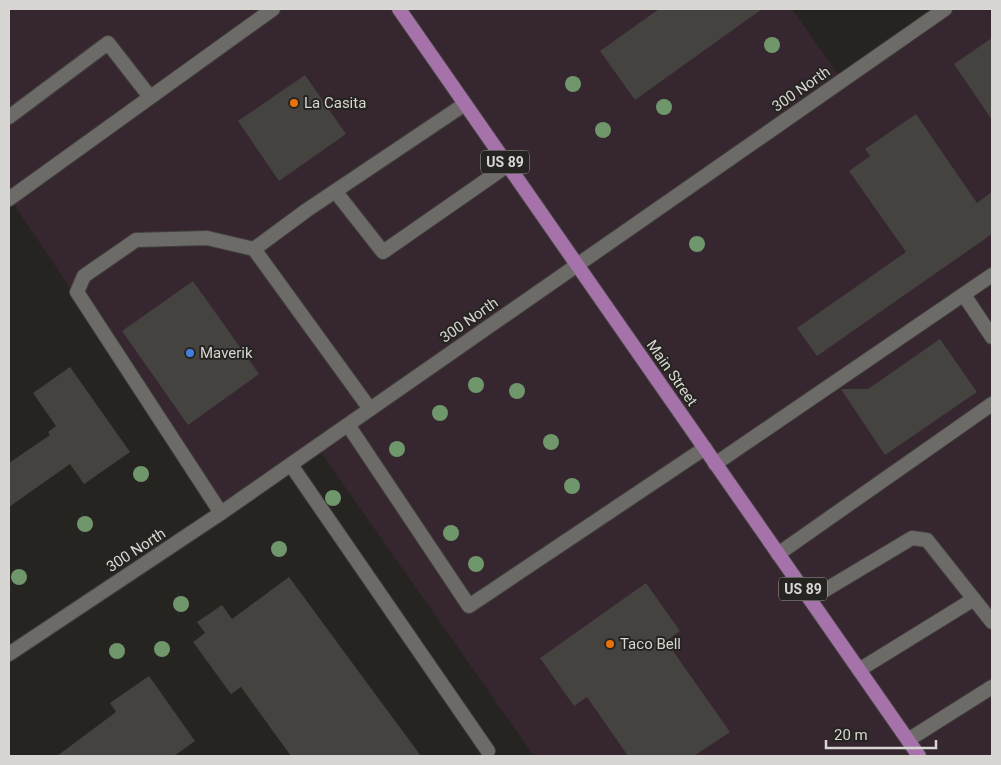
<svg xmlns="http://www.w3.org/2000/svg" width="1001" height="765" viewBox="0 0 1001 765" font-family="Roboto,sans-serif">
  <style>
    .commercial { fill: #36262f }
    .building { fill: #45433f }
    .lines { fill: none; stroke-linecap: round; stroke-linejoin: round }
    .service-casing { stroke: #43413e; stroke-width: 16 }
    .minor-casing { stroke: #43413e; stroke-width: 16 }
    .primary-casing { stroke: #43413e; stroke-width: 16 }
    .service { stroke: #6d6b67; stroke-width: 14 }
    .minor { stroke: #6d6b67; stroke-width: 14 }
    .primary { stroke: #a572a9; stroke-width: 14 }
    .tree { fill: #70966c }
    .food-dot { fill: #e8710a; stroke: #262420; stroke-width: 2 }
    .shop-dot { fill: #3f7fe0; stroke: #262420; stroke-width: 2 }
    .labels { text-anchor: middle; stroke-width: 4; stroke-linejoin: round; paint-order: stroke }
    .shield { fill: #262420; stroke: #a2a19d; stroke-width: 1 }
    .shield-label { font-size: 14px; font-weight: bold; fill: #d7d6d3 }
    .street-label { font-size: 15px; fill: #d7d6d3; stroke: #262420 }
    .poi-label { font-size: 15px; fill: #d7d6d3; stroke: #262420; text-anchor: start }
  </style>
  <rect width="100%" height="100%" fill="#262420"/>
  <path class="commercial" d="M9,9h783l50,71 103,-71h47v747h-458l-217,-309 -96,66 -212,-316z"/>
  <path class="building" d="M659,9h103l-127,91 -35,-49z
    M992,38v82l-38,-56z
    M305,75l41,59 -67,47 -41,-60z
    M916,114l61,89 15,-11v42l-175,122 -20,-28 109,-76 -57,-81 21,-15 -5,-7z
    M193,281l66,93 -71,51 -66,-94z
    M940,339l37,53 -92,63 -44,-66h27z
    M70,367l60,85 -46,32 -14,-20 -61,43v-44l41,-28 -2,-3 8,-6 -23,-33z
    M289,577l81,110 51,69h-130l-50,-69 -10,7 -38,-52 12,-9 -8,-11 25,-17 10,14z
    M646,583l34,48 -14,10 64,91 -36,24h-66l-41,-59 -13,9 -34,-48z
    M149,676l46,65 -21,15h-117l59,-44 -6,-9z"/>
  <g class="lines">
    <g class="service-casing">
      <path id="service" d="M9,117l99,-74 42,54
        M335,191l48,61 125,-87
        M9,199l264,-190
        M254,249l116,160
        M964,295l28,42
        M348,425l121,181 236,-158
        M715,464l277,-189
        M291,465l197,286
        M221,513l-144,-221 7,-16 52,-36 71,-2 47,11 53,-39 158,-106
        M778,554l214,-150
        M810,599l102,-61 15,2 65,82
        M859,670l115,-71
        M908,740l84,-53"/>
    </g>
    <g class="minor-casing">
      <path id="minor" d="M9,654l212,-141 724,-504"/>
    </g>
    <g class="primary-casing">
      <path id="primary" d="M399,9l520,747"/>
    </g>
    <use href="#service" class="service"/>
    <use href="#minor" class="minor"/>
    <use href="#primary" class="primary"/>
  </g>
  <g class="tree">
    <circle cx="772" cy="45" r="8"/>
    <circle cx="573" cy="84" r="8"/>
    <circle cx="664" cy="107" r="8"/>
    <circle cx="603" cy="130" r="8"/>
    <circle cx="697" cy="244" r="8"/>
    <circle cx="476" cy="385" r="8"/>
    <circle cx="517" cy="391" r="8"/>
    <circle cx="440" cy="413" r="8"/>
    <circle cx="551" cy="442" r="8"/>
    <circle cx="397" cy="449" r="8"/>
    <circle cx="141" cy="474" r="8"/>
    <circle cx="572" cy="486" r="8"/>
    <circle cx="333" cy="498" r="8"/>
    <circle cx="85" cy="524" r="8"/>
    <circle cx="451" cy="533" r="8"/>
    <circle cx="279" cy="549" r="8"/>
    <circle cx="476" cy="564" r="8"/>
    <circle cx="19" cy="577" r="8"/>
    <circle cx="181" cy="604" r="8"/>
    <circle cx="162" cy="649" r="8"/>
    <circle cx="117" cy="651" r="8"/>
  </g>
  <g class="food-dot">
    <circle cx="294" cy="103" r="5"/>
    <circle cx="610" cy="644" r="5"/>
  </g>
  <circle class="shop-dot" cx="190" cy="353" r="5"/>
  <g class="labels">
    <g class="shield">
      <rect x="481" y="150.5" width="48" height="23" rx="4"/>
      <rect x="779" y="577.5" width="48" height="23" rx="4"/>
    </g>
    <g class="shield-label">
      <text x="505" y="167">US 89</text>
      <text x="803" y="594">US 89</text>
    </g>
    <g class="street-label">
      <text transform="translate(801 89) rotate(-35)" y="5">300 North</text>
      <text transform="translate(469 320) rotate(-35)" y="5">300 North</text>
      <text transform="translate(672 373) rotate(55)" y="5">Main Street</text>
      <text transform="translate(136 550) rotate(-33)" y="5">300 North</text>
    </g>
    <g class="poi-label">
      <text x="304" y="108">La Casita</text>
      <text x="200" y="358">Maverik</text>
      <text x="620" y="649">Taco Bell</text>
    </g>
  </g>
  <rect width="1001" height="765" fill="none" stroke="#d7d6d3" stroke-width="20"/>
  <path d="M826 740v8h110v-8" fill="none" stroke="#d7d6d3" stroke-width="2.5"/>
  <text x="834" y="740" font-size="15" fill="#d7d6d3" stroke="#262420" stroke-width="4" paint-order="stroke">20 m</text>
</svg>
